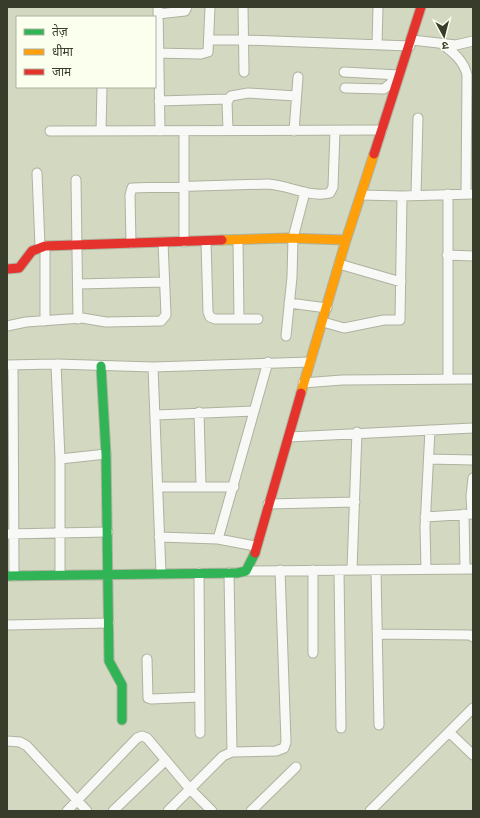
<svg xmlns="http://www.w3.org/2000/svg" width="480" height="818" viewBox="0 0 480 818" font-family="Cabin,'Noto Sans Devanagari',sans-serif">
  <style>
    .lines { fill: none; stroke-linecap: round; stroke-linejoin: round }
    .street-casing { stroke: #aeb29f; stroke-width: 11 }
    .fast-casing { stroke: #aeb29f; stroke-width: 11 }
    .slow-casing { stroke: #aeb29f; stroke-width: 11 }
    .jam-casing { stroke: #aeb29f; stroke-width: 11 }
    .street { stroke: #f8f9f6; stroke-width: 9 }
    .fast { stroke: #30b455; stroke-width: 9 }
    .slow { stroke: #ff9f0a; stroke-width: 9 }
    .jam { stroke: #e5322d; stroke-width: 9 }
  </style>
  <rect width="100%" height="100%" fill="#d3d8c1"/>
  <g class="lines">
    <g class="street-casing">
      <path id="street" d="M158,7l2,124
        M243,7l1,65
        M158,14l27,-3 2,-4
        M210,40h34l166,6
        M412,40l44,5 17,-4
        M442,44c11,8 22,17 25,31l-1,119
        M377,45l1,-38
        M155,53l46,1 7,-2 2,-45
        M344,72l55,3
        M345,88l39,1 7,-6 3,-8
        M159,101l69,-2
        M228,130l-1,-28 4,-6 17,-3 48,3
        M50,131l332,-1
        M101,131l1,-44
        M294,131l4,-54
        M37,173l3,73
        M76,180l2,139
        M448,194v185
        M362,195l40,1 71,-2
        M416,195l2,-77
        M238,240l1,79
        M206,241l2,71 2,5 5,2h43
        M184,242v-111
        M131,243l-1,-48 2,-7 136,-4c20,1 42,14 62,9l3,-6 2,-56
        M45,246v75
        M447,255l26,1
        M339,264l62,18
        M78,284l86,-2
        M289,303l38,5
        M323,322l21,6 40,-8h16l2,-124
        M7,326l19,-4 56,-4 24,4 55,-1 5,-6 -3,-73
        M286,336l6,-59 1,-39 12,-46
        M56,364l4,95v116
        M7,365l49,-1 97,3 157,-5
        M13,365l1,211
        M153,367l8,207
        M303,383l39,-3 131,-1
        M199,412l2,73
        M156,415l98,-4
        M289,437l184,-9
        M60,459l46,-5
        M429,459l44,1
        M158,487h76
        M268,504l87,-2
        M464,514l1,55
        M472,514l-1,-18 2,-18
        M425,517l48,-3
        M8,534l100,-2
        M159,537l59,2 37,7
        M218,539l50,-177
        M352,569l5,-137
        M426,569l-1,-42 5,-97
        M339,570l2,158
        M376,570l3,155
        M246,571l227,-2
        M199,573l1,160
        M7,625l102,-2
        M378,634l92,1 3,2
        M313,653v-83
        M147,659l1,39 3,1 49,-2
        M449,732l24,23
        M7,741l13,1 7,4 60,65
        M232,752l44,-1 8,-3 2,-6 -6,-172
        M67,811l70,-73 5,-2 5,2 43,51 22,22
        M113,811l53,-51
        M168,811l55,-55 9,-4 -3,-179
        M251,811l45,-44
        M370,811l103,-103"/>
    </g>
    <g class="fast-casing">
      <path id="fast" d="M101,366l5,88 3,207 13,24v35
        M7,576l230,-3 9,-2 9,-18"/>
    </g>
    <g class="slow-casing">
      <path id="slow" d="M222,240l65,-2 59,2
        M301,393l45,-153 28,-86"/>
    </g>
    <g class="jam-casing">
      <path id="jam" d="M374,154l47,-147
        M7,269l12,-1 13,-17 13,-5 177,-6
        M255,553l46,-160"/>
    </g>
    <use href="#street" class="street"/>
    <use href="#fast" class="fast"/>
    <use href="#slow" class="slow"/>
    <use href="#jam" class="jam"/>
  </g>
  <rect width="480" height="818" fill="none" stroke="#383c2b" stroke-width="16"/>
  <rect x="16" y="16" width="140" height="72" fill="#fbffee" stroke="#adb1a0"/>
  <rect x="24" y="29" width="20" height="6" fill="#30b455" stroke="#adb1a0"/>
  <text x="52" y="36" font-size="12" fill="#383c2b">तेज़</text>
  <rect x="24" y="49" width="20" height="6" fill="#ff9f0a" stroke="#adb1a0"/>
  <text x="52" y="56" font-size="12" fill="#383c2b">धीमा</text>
  <rect x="24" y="69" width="20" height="6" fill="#e5322d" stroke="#adb1a0"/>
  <text x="52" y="76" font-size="12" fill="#383c2b">जाम</text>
  <g transform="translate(444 36) rotate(173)" stroke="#fbffee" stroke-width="3" paint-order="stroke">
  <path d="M0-3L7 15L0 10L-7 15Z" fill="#383c2b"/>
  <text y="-6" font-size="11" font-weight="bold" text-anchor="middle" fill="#383c2b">उ</text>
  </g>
</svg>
